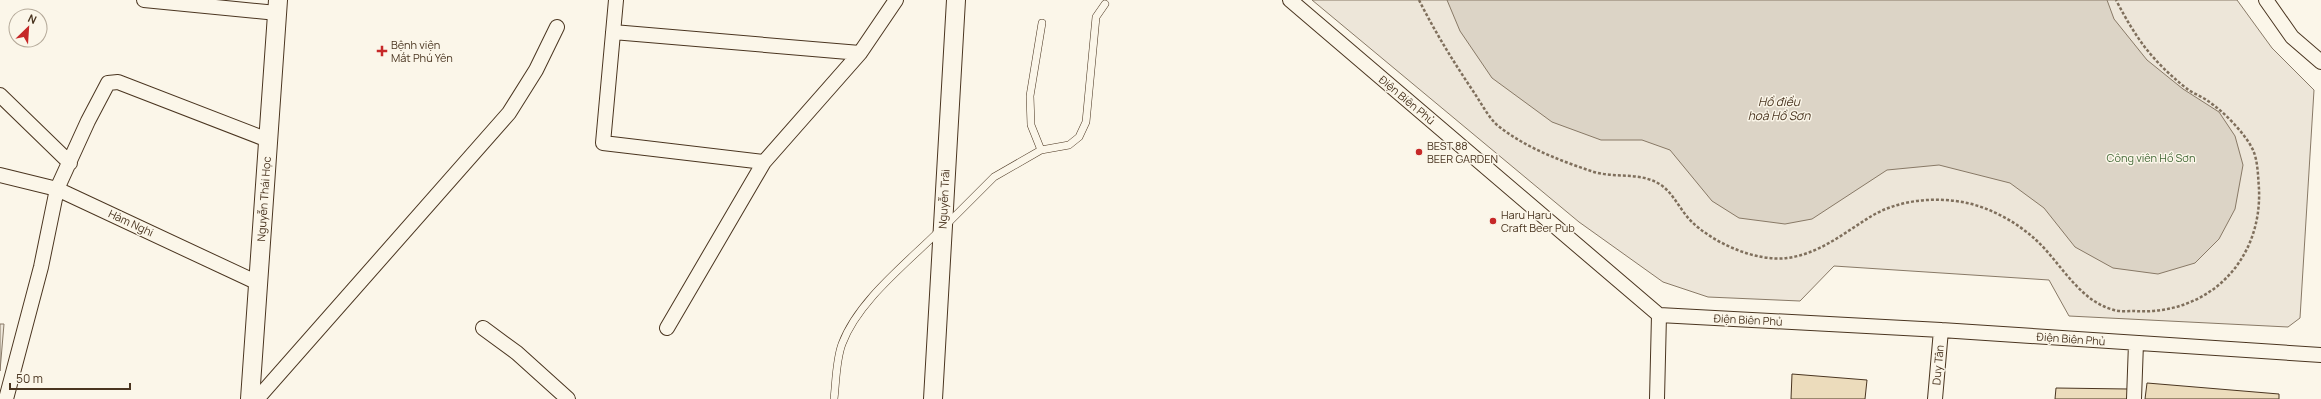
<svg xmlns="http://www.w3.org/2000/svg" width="2321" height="399" viewBox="0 0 2321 399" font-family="Manrope,sans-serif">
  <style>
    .green { fill: #ede6d9; stroke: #887966 }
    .water { fill: #dcd4c6; stroke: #887966 }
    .building { fill: #ecdcbc; stroke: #4a3520 }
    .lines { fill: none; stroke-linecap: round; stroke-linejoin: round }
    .service-casing { stroke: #4a3520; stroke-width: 8 }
    .minor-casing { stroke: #4a3520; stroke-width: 16 }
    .tertiary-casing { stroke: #4a3520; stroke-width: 20 }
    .path { stroke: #7f6f5c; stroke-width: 2.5; stroke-dasharray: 3 2; stroke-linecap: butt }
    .service { stroke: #fbf6e9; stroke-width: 7 }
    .minor { stroke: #fbf6e9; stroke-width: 14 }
    .tertiary { stroke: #fbf6e9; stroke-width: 18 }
    .poi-dot { fill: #c62828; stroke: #fbf6e9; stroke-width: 1.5 }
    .labels { text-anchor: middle; stroke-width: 3; stroke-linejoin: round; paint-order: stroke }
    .poi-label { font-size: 11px; fill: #4a3520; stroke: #fbf6e9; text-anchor: start }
    .street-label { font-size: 11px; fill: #4a3520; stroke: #fbf6e9 }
    .park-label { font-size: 11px; fill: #436837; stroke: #fbf6e9 }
    .water-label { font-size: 12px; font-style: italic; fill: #4a3520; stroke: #fbf6e9 }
  </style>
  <rect width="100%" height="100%" fill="#fbf6e9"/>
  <path class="green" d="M1312,0h925l35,48 42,42 -14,228 -12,9 -219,-11 -20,-36 -215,-14 -34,35 -92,-4 -45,-15 -84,-60z
    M0,324h4l-4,47z"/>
  <path class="water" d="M1447,0h660l7,19 33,41 36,29 36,23 16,24 8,29 -8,44 -16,30 -24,24 -37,11 -45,-6 -38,-21 -31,-39 -34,-25 -71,-18 -52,5 -75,49 -27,5 -46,-6 -27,-17 -42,-51 -28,-10h-41l-49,-18 -60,-44 -32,-47z"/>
  <path class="building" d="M1792,374l75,6 -2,19h-74z
    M2147,383l132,11v5h-134z
    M2056,388l72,1 2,10h-75z"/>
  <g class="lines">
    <g class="service-casing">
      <path id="service" d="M1041,150l-10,-25 -1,-29 12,-73
        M947,224l47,-47 47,-27 28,-5 10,-8 7,-15 10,-105 9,-13
        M834,399c2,-17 2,-39 8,-55 16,-43 64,-80 97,-113"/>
    </g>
    <g class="minor-casing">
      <path id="minor" d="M144,0l133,13
        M616,0l-13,143 161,19 96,-109 36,-53
        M1290,0l369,315 282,15 380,25
        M2266,0l26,37 29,25
        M613,32l247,21
        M0,95l70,68
        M0,175l57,14 201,94
        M483,328l34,25 51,46
        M667,328l97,-166
        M6,399l35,-132 16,-78 31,-68 20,-38 10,-1 150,58
        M257,399l252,-286 27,-43 21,-43
        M1657,399l2,-84
        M1935,399l6,-69
        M2134,399l2,-56"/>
    </g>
    <g class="tertiary-casing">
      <path id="tertiary" d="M250,399l28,-399
        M933,399l23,-399"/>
    </g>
    <path class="path" d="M1419,0c16,32 34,61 54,91 7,10 14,24 23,33 26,22 62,36 95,47 23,8 49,0 70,14 13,9 19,25 30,36 22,22 65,41 96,37 32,-4 57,-25 83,-41 27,-17 65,-21 97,-14 24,5 51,20 69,37 25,23 43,61 78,70 6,2 14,1 20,1 73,5 128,-49 125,-122 -1,-12 -1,-28 -6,-39 -8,-17 -30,-39 -45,-49 -7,-5 -16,-8 -22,-13 -35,-28 -50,-50 -70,-88"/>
    <use href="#service" class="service"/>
    <use href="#minor" class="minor"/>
    <use href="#tertiary" class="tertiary"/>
  </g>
  <g class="poi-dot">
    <path d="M380 45h4v4h4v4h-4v4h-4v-4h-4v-4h4z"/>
    <circle cx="1419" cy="152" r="4"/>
    <circle cx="1493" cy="221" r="4"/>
  </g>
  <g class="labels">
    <g class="poi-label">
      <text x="391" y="49">Bệnh viện<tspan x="391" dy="13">Mắt Phú Yên</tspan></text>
      <text x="1427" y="150">BEST 88<tspan x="1427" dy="13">BEER GARDEN</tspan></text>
      <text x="1501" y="219">Haru Haru<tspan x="1501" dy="13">Craft Beer Pub</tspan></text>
    </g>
    <g class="street-label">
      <text transform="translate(1407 100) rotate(40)" y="4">Điện Biên Phủ</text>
      <text transform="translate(264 199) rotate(-86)" y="4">Nguyễn Thái Học</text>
      <text transform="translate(944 199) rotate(-87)" y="4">Nguyễn Trãi</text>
      <text transform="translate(131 223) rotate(25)" y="4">Hàm Nghi</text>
      <text transform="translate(1748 320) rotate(3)" y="4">Điện Biên Phủ</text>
      <text transform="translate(2071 339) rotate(4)" y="4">Điện Biên Phủ</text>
      <text transform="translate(1938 365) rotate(-85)" y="4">Duy Tân</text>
    </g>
    <g class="park-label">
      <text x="2151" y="162">Công viên Hồ Sơn</text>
    </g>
    <g class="water-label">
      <text x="1779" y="106">Hồ điều<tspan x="1779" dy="14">hoà Hồ Sơn</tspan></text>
    </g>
  </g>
  <g transform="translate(28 28) rotate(25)"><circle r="19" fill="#fbf6e9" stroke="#b4a999"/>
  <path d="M0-3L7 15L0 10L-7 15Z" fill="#c62828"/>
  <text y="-6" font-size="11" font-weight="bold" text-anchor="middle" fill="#4a3520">N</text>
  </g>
  <path d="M10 383v6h120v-6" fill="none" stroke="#4a3520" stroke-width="2"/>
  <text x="16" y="383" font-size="12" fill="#4a3520" stroke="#fbf6e9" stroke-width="3" paint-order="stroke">50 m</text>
</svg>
